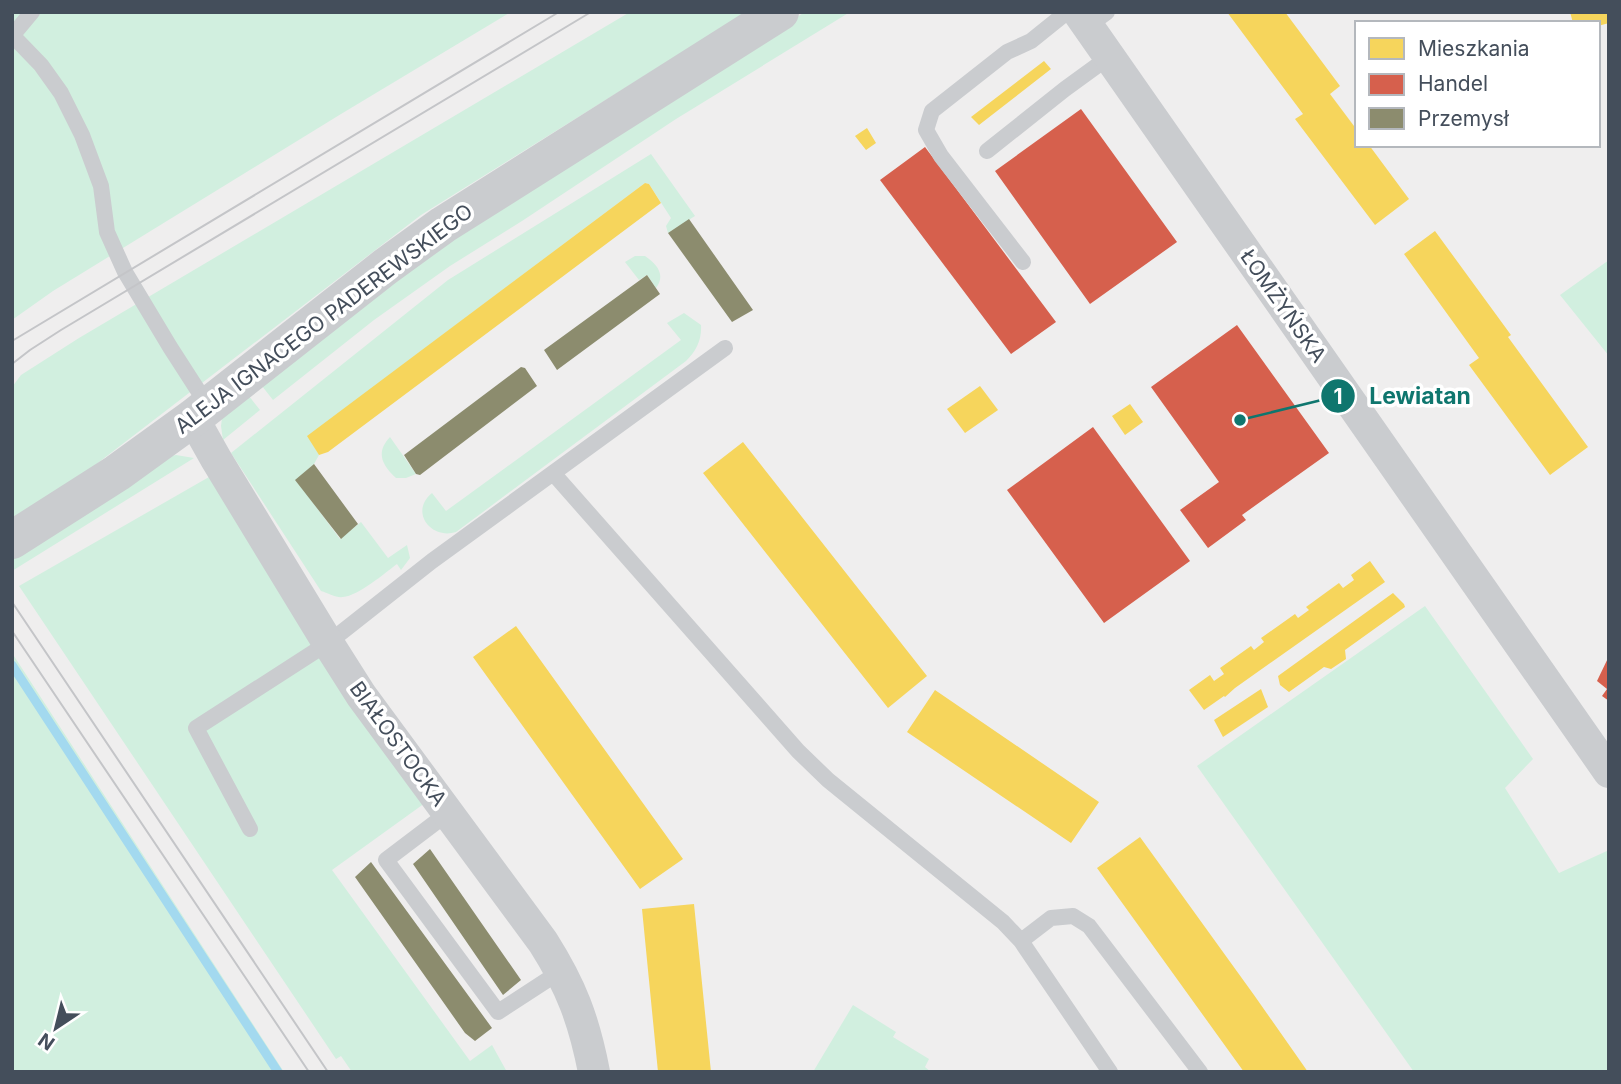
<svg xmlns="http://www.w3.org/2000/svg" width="1621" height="1084" viewBox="0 0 1621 1084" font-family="Inter,sans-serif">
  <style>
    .green { fill: #d1efdf }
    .homes { fill: #f6d55c }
    .shops { fill: #d6604d }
    .industry { fill: #8c8c6e }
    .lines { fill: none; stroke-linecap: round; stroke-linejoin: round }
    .stream { stroke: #a3d9ef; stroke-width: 9 }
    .service { stroke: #cacccf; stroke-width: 16 }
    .minor { stroke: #cacccf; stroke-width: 32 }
    .tertiary { stroke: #cacccf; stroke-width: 38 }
    .tram { stroke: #c4c5c8; stroke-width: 2 }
    .labels { text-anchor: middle; stroke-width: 7; stroke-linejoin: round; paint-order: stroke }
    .street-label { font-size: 21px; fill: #444e5b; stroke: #fff }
    .leader { fill: none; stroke: #0f766e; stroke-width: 2.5 }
    .callout-dot { fill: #0f766e; stroke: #fff; stroke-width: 2.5 }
    .mark-label { font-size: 21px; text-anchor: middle; font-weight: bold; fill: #fff }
    .callout-label { font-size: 23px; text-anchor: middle; font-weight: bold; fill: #0f766e; stroke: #fff; stroke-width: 7; stroke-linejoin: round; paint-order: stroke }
  </style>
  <rect width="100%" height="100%" fill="#efeeee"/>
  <path class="green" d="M12,12h499l-170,102 -288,177 -41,29z
    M630,12h117l-326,203 -331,254 -78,52v-134l9,-12 58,-37z
    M805,12h45l-174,107 -154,102 -72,45 -76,54 -101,80 -15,-19 281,-204z
    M651,154l44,62 -27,17 -2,-7 5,-8 -22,-34 -4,-1 -337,253 11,19 -5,9 -18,16 44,59 21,-17 27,36 19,-13 3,13 -9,12 -4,-6c-12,9 -39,32 -54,33 -7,1 -15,-4 -22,-6l-90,-138 217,-173z
    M635,256h10c12,8 21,19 11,32l-9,-13 -8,5 -14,-18z
    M1609,260v96l-49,-61z
    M684,313l17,12c1,15 -5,26 -15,36l-230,171c-25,8 -47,-20 -24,-39l14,18 235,-171 -14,-17z
    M245,391l15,19 -37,30 -2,-14 1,-8z
    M390,437l26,37 -10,4h-10c-15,-14 -20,-26 -6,-41z
    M176,455l18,3 -182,113v-14l145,-98z
    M209,477l216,326 -93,67 138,191 22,-16 15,27h-155l-11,-16 -5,3 -317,-473z
    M1425,606l108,153 -28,29 54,85 50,-23v222h-195l-217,-306z
    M12,653l272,419h-272z
    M853,1005l43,27 -3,5 36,22 -4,8 6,5h-118z"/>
  <path class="homes" d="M1227,12h58l55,74 -10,8 27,36v15h12l40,54 -34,26 -80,-106 8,-5z
    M1570,12h39v11l-11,3v-3h-25z
    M1044,61l7,8 -72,56 -8,-8z
    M867,128l9,15 -10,7 -11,-14z
    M645,183l4,1 12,19 -333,249 -9,3 -12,-19z
    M1435,231l76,104 -3,2 80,110 -38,28 -81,-110 10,-7 -75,-104z
    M980,386l18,24 -33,23 -18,-24z
    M1130,404l13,18 -18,13 -13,-19z
    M743,442l184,234 -39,32 -185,-235z
    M1370,561l15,21 -150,106 -10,9 -1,-1 -20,14 -15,-20 21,-15 4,6 10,-7 -4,-6 31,-22 3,4 10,-8 -3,-4 34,-24 3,4 11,-8 -3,-3 33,-24 4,5 11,-8 -3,-5z
    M1393,593l11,11 1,3 -60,43 1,9 -15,10 -7,-2 -35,25 -9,-7 -2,-9z
    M516,626l167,233 -43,30 -167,-232z
    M1261,689l7,18 -45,30 -9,-17z
    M935,690l164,112 -28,41 -164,-111z
    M1140,837l114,158 54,77h-64l-147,-204z
    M694,904l17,168h-53l-16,-163z"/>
  <path class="shops" d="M1081,109l96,133 -87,62 -95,-133z
    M925,147l131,175 -45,32 -131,-174z
    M1237,325l92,128 -87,62 4,5 -38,28 -28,-38 39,-28 -68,-95z
    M1093,427l97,134 -86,62 -97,-133z
    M1609,656v45l-7,-5 5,-7 -10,-8z"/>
  <path class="industry" d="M689,219l64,91 -21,12 -64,-89z
    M647,275l13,19 -103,76 -13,-20z
    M521,367l4,1 12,18 -117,89 -4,-1 -12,-19z
    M314,464l44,60 -17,15 -46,-59z
    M430,849l91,131 -18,15 -90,-131z
    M371,862l121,166 -17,13 -10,-8 -110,-156z"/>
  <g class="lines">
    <path class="stream" d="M12,665l266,407"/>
    <path class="service" d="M1088,26l19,-14
      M12,35l29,30 20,28 21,42 19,51 6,46 18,40 45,75 38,59
      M12,36l20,-24
      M987,151l78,-62 44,-32
      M1023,262l-82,-106 -15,-26 6,-19 75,-59 24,-11 36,-29
      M553,473l245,278 30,29 175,142 18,19 89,131
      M448,813l-62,47 112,152 63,-41
      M250,829l-54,-101 132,-85 104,-82 293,-213
      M1021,941l30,-23 22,-2 16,10 111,146"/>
    <path class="minor" d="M1078,12l531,760
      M193,418l23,41 112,184 33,52 182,247c28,44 41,78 51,130"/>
    <path class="tertiary" d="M12,540l105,-67 76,-55 192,-151 58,-42 337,-213"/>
    <path class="tram" d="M12,341l547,-329
      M12,364l18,-14 31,-20 530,-318
      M12,602l316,470
      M12,631l297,441"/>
  </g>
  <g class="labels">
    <g class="street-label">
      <text transform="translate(1283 306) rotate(55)" y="7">ŁOMŻYŃSKA</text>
      <text transform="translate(324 319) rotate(-37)" y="7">ALEJA IGNACEGO PADEREWSKIEGO</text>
      <text transform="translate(398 744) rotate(54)" y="7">BIAŁOSTOCKA</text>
    </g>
  </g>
  <path class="leader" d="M1240 420L1338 396"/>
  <g class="callout-dot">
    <circle cx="1240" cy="420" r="7"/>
    <circle cx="1338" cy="396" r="18"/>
  </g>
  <g class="mark-label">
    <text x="1338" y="404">1</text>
  </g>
  <g class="callout-label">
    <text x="1420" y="404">Lewiatan</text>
  </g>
  <rect width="1621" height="1084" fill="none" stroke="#444e5b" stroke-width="28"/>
  <rect x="1355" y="21" width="245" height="126" fill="#ffffff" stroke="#b4b8bd" stroke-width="2"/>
  <rect x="1369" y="38" width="35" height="21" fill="#f6d55c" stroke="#b4b8bd" stroke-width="2"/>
  <text x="1418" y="56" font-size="21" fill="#444e5b">Mieszkania</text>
  <rect x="1369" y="74" width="35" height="21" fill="#d6604d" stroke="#b4b8bd" stroke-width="2"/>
  <text x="1418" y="91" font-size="21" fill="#444e5b">Handel</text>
  <rect x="1369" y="108" width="35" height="21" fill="#8c8c6e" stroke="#b4b8bd" stroke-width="2"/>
  <text x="1418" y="126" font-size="21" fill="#444e5b">Przemysł</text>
  <g transform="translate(56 1028) rotate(215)" stroke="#ffffff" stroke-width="5" paint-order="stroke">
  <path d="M0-5L12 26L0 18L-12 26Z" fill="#444e5b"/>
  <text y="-10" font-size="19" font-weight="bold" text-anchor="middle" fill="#444e5b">N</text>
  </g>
</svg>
